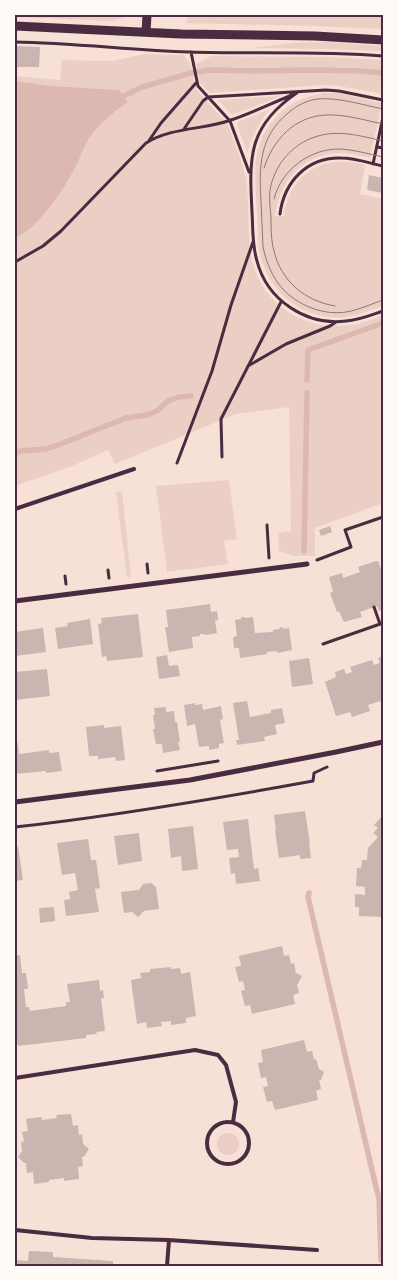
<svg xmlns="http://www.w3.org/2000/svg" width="398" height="1281" viewBox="0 0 398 1281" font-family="Jost,sans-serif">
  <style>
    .green { fill: #ebcfc5 }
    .water { fill: #dcb8b0 }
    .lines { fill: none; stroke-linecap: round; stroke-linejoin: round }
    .stream { stroke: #dcb8b0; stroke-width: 5.5 }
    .building { fill: #ccb4b1 }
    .path { stroke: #4a2c40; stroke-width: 3 }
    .service { stroke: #4a2c40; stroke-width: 4 }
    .minor { stroke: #4a2c40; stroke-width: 5 }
    .tertiary { stroke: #4a2c40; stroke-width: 9 }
    .tram { stroke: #8f747c; stroke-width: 1 }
    .neatline { fill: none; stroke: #4a2c40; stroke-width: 2 }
  </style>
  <rect width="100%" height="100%" fill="#f7e1d7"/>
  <path class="green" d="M15,15h112l-4,3 -11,3 -97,-4z
    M191,15l192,1v13l-69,-3 -128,-3 2,-6z
    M326,42l57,4v5l-55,-2 -77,-1 41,-5z
    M145,54l39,1 7,10 4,23 27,30 6,7c6,17 15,37 18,55 4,25 1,51 5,76 9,47 52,76 99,69 11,-1 22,-6 33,-10v188l-68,25v28h-21l-15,-5 -1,-18 13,-2 -2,-124 -53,7 -121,50 -7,-14 -36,16 -57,20v-248c25,-12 50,-50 62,-74 5,-11 9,-21 16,-31 10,-12 22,-22 35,-31l-9,-12 -68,-4 -36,-5v-5l45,4 2,-20 51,1z
    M211,56l119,1 53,3v34l-45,-8 -13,-1 -115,8 -11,-11 -3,-18z
    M324,93h15l43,10 -12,55c-10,-2 -20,-5 -31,-5 -37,2 -59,27 -64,63h9c3,-29 23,-52 53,-54 10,-1 19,1 28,3l-5,29 23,5v107c-12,4 -24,9 -36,11 -40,5 -76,-21 -86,-59 -4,-15 -3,-31 -4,-46 -1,-17 -3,-36 -1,-53 5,-37 33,-61 68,-66z
    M281,96l-49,19 -14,-15z
    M270,109c-11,14 -18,27 -23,44l-10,-29 1,-2z
    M229,480l8,59 -13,2 4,23 -61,8 -11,-86z
    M122,491l9,86h-4l-11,-85z
    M217 1144a11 11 0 1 1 22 0a11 11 0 1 1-22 0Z"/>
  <path class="water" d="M15,81l36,5 68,4 9,12c-13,9 -25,19 -35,31 -7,9 -11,20 -16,31 -12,24 -37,63 -62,74z"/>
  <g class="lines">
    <path class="stream" d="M118,99l24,-12 49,-14 19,-3 44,1 57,-1 49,1 23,2
      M307,380l1,-30 75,-27
      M15,454l6,-3 25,-2 12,-4 68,-27 21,-3 10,-4 11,-10 11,-4 12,-1
      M304,551l3,-158
      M309,893l-1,4 68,290 3,11 2,62"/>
  </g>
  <path class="building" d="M15,46l25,1 -1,20h-24z
    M369,175l14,3v15l-16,-3z
    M330,526l2,6 -11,4 -2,-6z
    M376,561h2l5,13v35l-4,2 -2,-5 -17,6 2,5 -18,5 -5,-11 -2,1 -7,-19 3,-1 -4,-15 13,-4 1,5 17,-6 -2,-5z
    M210,604l1,8 6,-1 1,9 -3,1 2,12 -12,2v-1h-5v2l-8,1 1,11 -24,4 -4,-25h3l-2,-17z
    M138,614l5,43 -36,4 -1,-5 -4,1 -4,-33 4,-1 -1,-5z
    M241,617h4v1l8,-1 2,16 18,-1v-2l7,-1 -1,-1 4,-1v2l6,-1 3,22 -15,3v-2l-10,1v2l-27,4 -1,-10h-5l-1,-11 4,-1 -2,-16 6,-1z
    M90,619l3,25 -35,5 -3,-21 13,-2 -1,-3z
    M43,628l3,24 -31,4v-24z
    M167,655l2,11 9,-1 2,11 -21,3 -3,-22z
    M383,656v52l-3,-7 -12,4 2,6 -18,6 -2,-5 -14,4 -11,-34 11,-5 -1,-5 9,-3 2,5 6,-2 -2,-5 22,-7 2,5 6,-2 -2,-5z
    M309,658l4,26 -21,3 -3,-26z
    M47,669l3,27 -35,4v-28z
    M247,701l3,16 21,-4v-3l11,-2 3,15 -10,2 2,9 -13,3 1,4 -28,4 -1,-5h3l-6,-37z
    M195,703v2l7,-1 1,6 18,-4 2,13 -3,1 4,23 -5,1v4l-10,2v-4l-10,1 -4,-23 -8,2 -3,-21z
    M166,707v5l8,-1 1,11h2l3,20h-2l2,8 -17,3 -1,-9h-6l-3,-15h2l-2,-14h2l-1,-7z
    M104,725v3l17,-2 4,34 -9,1 -1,-4 -17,2v-3h-9l-3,-29z
    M18,743l1,11 30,-4v3l10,-1 3,19 -16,2v-2l-31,3v-30z
    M305,811l5,32h-1l2,15 -11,1v-4l-21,3 -4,-27h1l-2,-16z
    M383,815v102l-24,-1v-9h-4v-13l10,1v-8l-9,-1 1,-18h4l1,-8h5l1,-12 10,-11 -5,-4 5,-5 -4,-3z
    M248,819l6,50 4,-1 2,13 -24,3 -1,-11 -4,1 -2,-16 10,-1 -1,-8 -11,1 -4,-28z
    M193,826l5,43 -16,2 -1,-15 -10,2 -3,-29z
    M139,833l3,28 -24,4 -4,-29z
    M88,839l3,21h5l4,28 -5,1 4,23 -33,4 -2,-16 6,-1 -1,-7 9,-2 -3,-17 -13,2 -5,-32z
    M15,846h3l5,34 -8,1z
    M151,883l5,4 3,22 -15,2 -6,6 -6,-5 -8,1 -3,-21 18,-2 4,-6z
    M54,907l1,14 -15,2 -1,-15z
    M282,946l2,10 5,-1 2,9 3,-1 2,10 6,3 -4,7 1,1h-2l2,9 -6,2 2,9 -43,10 -2,-9 -5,1 -4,-15 4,-1 -2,-9 -4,1 -4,-15 6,-1 -2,-10z
    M20,955l2,18h4l2,16h-4l2,18h3l1,4 36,-5v-4h4l-3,-18 32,-4 1,11 3,-1 1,8h-3l4,33 -9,1 1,2 -11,1v3l-68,8v-2h-3v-88z
    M171,967v2l9,-1 1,6 9,-2 6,44 -10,2v5l-15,2v-4l-10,1 1,4 -15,2 -1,-6 -9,2 -6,-44 10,-2 -1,-5 10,-1v-3z
    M304,1040l3,12 5,-1 2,9 2,-1 3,10 5,3 -3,8h-2l2,9 -5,2 2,9 -43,10 -3,-9 -5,1 -4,-15 5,-1 -2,-9 -5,1 -3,-15 5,-1 -2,-12z
    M71,1114l2,12 5,-1 1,10 3,-1 1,10 6,5 -4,6v1l-3,1 1,9 -5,1 1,12 -15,2v-3l-15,2v2l-15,2 -1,-12 -6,1 -1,-10h-2l-6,-6 4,-6 -1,-9 3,-1 -2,-9 6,-1 -2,-12 15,-2 1,3 15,-2 -1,-3z
    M29,1251l24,1v5l60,4v5h-98v-6l13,1z"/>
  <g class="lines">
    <path class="path" d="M15,42c58,1 116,8 174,10 65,2 130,-1 194,4
      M191,52l7,34 32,35 19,51
      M298,92c-50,34 -49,64 -46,120 1,16 0,33 5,49 10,39 49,65 89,60 13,-1 25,-6 37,-10
      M184,129l19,-28 5,-4 118,-7 13,1 44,9
      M148,142l13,-19 35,-40
      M377,147l6,1
      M373,164l10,-47
      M280,214c4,-32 27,-57 61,-56 14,0 28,5 42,8
      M15,262l28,-16 18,-15 85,-88c26,-16 57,-13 85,-23 21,-7 41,-17 61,-25
      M248,366l38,-22 44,-18 6,-4
      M222,457l-1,-38 60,-117
      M177,463l35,-92 19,-66 22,-63
      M267,525l2,33
      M317,560l34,-13 -6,-17 38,-13
      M147,564l1,9
      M108,570l1,8
      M65,576l1,8
      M374,607l6,17
      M323,644l60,-21
      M157,771l61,-10
      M15,827c100,-11 199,-28 298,-46l1,-8 13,-6"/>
    <path class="service" d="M15,509l119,-40
      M15,1078l180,-28 23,5 8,10 10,37 -3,20
      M207 1143a21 21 0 1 1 42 0a21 21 0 1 1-42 0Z
      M15,1230l77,8 77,2 148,10
      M167,1266l2,-26"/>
    <path class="minor" d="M15,601l292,-37
      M15,802l175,-22 146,-28 47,-10"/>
    <path class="tertiary" d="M15,26l166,8 134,2 68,4
      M146,32l1,-17"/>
    <path class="tram" d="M383,109c-20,-4 -45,-12 -65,-10 -11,1 -22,7 -30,14 -29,24 -29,54 -27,88 1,15 1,31 2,46 3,13 7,25 15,36 14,20 43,33 68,29 13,-2 25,-8 37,-12
      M264,168c9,-28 30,-51 61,-53 19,-1 39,5 58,9
      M274,199c7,-29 36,-51 67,-50 14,1 28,5 42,8
      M335,306c-30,-5 -54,-25 -61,-55 -3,-11 -3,-23 -3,-34 -1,-9 -2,-18 -1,-27 4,-24 22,-46 45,-53 22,-8 46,-1 68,4"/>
  </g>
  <rect width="398" height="1281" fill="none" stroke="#fffaf5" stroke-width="32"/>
  <rect x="16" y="16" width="366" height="1249" class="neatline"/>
</svg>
